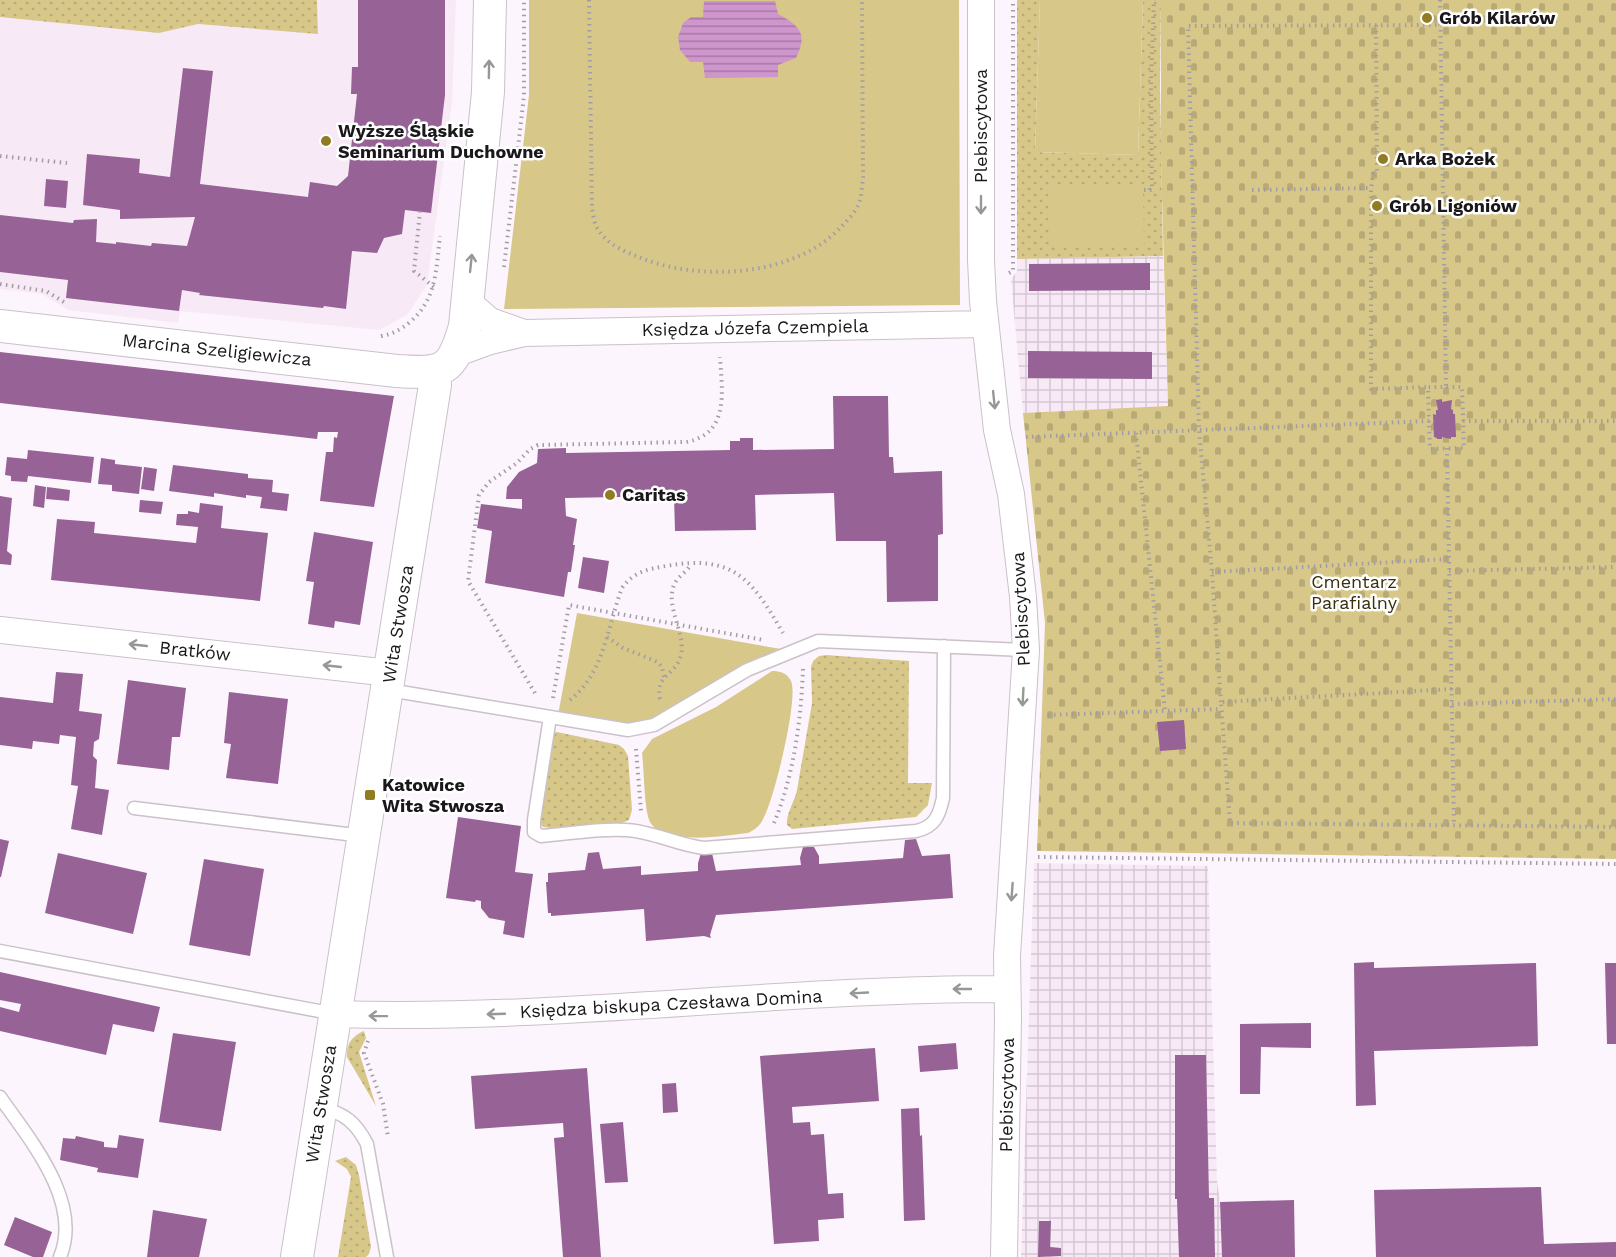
<svg xmlns="http://www.w3.org/2000/svg" width="1616" height="1257" viewBox="0 0 1616 1257" font-family="'Work Sans',sans-serif">
  <style>
    .built { fill: #f8e9f7 }
    .industrial { fill: url(#industrial-grid) }
    .grass { fill: url(#grass-dots) }
    .cemetery { fill: url(#cemetery-stones) }
    .green { fill: #d7c789 }
    .water { fill: url(#water-rules) }
    .building { fill: #976295 }
    .lines { fill: none; stroke-linecap: round; stroke-linejoin: round }
    .service-casing { stroke: #cac1c9; stroke-width: 15 }
    .minor-casing { stroke: #cac1c9; stroke-width: 28 }
    .tertiary-casing { stroke: #cac1c9; stroke-width: 34 }
    .path { stroke: #a39da3; stroke-width: 4; stroke-dasharray: 1.5 4.5; stroke-linecap: butt }
    .service { stroke: #fff; stroke-width: 12 }
    .minor { stroke: #fff; stroke-width: 26 }
    .tertiary { stroke: #fff; stroke-width: 32 }
    .oneway { stroke: #989798 }
    .poi-dot { fill: #917c22; stroke: #fff; stroke-width: 2 }
    .labels { text-anchor: middle; stroke-width: 5; stroke-linejoin: round; paint-order: stroke }
    .poi-label { font-size: 18px; font-weight: bold; fill: #1b181b; stroke: #fff; text-anchor: start }
    .street-label { font-size: 18px; fill: #1b181b; stroke: #fff }
    .park-label { font-size: 18px; fill: #372f0d; stroke: #fff }
  </style>
  <defs>
    <pattern id="industrial-grid" width="8" height="8" patternUnits="userSpaceOnUse" patternTransform="scale(1.5)"><rect width="8" height="8" fill="#f8e9f7"/><path d="M0 4h8M4 0v8" fill="none" stroke="#d4c7d3"/></pattern>
    <pattern id="grass-dots" width="8" height="8" patternUnits="userSpaceOnUse" patternTransform="scale(1.5)"><rect width="8" height="8" fill="#d7c789"/><path d="M2 2h.1M6 6h.1" fill="none" stroke="#b8aa76" stroke-width="1.8" stroke-linecap="round"/></pattern>
    <pattern id="cemetery-stones" width="16" height="16" patternUnits="userSpaceOnUse" patternTransform="scale(1.5)"><rect width="16" height="16" fill="#d7c789"/><path d="M2 7V4a2 2 0 0 1 4 0v3zM10 15v-3a2 2 0 0 1 4 0v3z" fill="#b8aa76"/></pattern>
    <pattern id="water-rules" width="6" height="5" patternUnits="userSpaceOnUse" patternTransform="scale(1.5)"><rect width="6" height="5" fill="#ce96cc"/><path d="M0 2.5h6" fill="none" stroke="#a679a5"/></pattern>
  </defs>
  <rect width="100%" height="100%" fill="#fdf5fd"/>
  <path class="built" d="M317,0h139l-4,102 -25,183 -20,30 -28,15 -199,-19 -2,12 -110,-13 -26,-16 -42,-5v-272l159,16 39,-9 120,9z"/>
  <path class="industrial" d="M1163,256l5,151 -145,6 -12,-134 6,-8v-12z
    M1034,863l174,3 9,315 3,21 2,55h-201z"/>
  <path class="grass" d="M0,0h317l1,34 -120,-10 -39,9 -159,-16z
    M1017,0h23l-5,152 103,3 5,-155h18l-1,85 3,171 -146,3z
    M826,655l83,6 -1,122h24l-4,22 -12,12 -124,12 -5,-4c-1,-12 8,-24 10,-35l15,-87 -1,-36 2,-6 6,-5z
    M557,732l62,13 5,4 4,7 4,54 -3,10 -7,3 -72,5 -7,-1 -4,-4 13,-90z
    M364,1031l2,7 -7,14 17,54 -29,-49c-1,-13 5,-21 17,-26z
    M346,1157l10,8 3,10 12,72 -2,7 -3,3h-28l13,-80 -4,-8 -12,-8z"/>
  <path class="cemetery" d="M1161,0h455v859l-579,-8 8,-228 -22,-210 145,-7 -7,-246z"/>
  <path class="green" d="M529,0h430l1,305 -456,4 25,-214z
    M1040,0h103l-5,155 -103,-3z
    M1143,184l1,60 -95,2 -1,-61z
    M577,613l204,36 -36,14 -90,56c-31,12 -65,1 -97,-4z
    M772,671c8,0 15,2 19,10 8,17 -17,118 -27,136 -3,8 -8,12 -16,16 -23,3 -84,13 -98,-11 -6,-12 -6,-54 -8,-69l10,-14 64,-32z"/>
  <path class="water" d="M704,1h71l3,13c22,12 30,19 18,44l-18,7v12l-73,1 -2,-16h-13l-10,-12 -2,-13 5,-14 8,-6h12z"/>
  <path class="building" d="M358,0h87v95l-14,118 -26,-3 -3,24 -18,4 -7,15 -25,-2 -6,58 -22,-3 -1,2 -124,-13 1,-2 -18,-3 -3,21 -113,-13 2,-18 -68,-8v-57l73,8 1,-3 23,-1 -1,23 20,2v-2l35,4 1,-3 35,3 8,-29 -75,2v-9l-37,-5 4,-51 53,5 -1,14 31,4 13,-109 30,3 -13,113 108,13 2,-15 27,4 11,-10 9,-82h-6l1,-27h6z
    M46,179l22,2 -2,27 -22,-2z
    M1150,263v27l-121,1v-27z
    M1028,351l124,1v27l-124,-1z
    M0,352l394,44 -20,111 -54,-6 6,-49h7l1,-15 3,1 1,-6h-20l-1,7 -317,-36z
    M833,396h55l1,61h4l1,16 48,-2 1,63 -5,1v66l-51,1 -1,-61h-50l-2,-48 -79,2 1,35 -81,1 -1,-35 -109,2 1,18 11,3 -4,26h2l-4,27h-3l-4,25 -79,-14 7,-52 -15,-3 4,-24 41,5v-10h-16l1,-12 12,-15 18,-9 1,-14 28,-1v5l164,-3v-9h10v-3h13v12l81,-1z
    M1442,399v3l10,-2 -1,9 2,1v4h2l1,23h-5v2l-9,-2v2h-5v-1l-3,-1 -1,-23 3,1v-5h2l-2,-10z
    M28,450l66,7 -3,26 -63,-7 -1,6 -16,-1v-5l-6,-1 2,-18 20,2z
    M101,458l14,2v4l27,3 -3,27 -27,-3v-6l-14,-1z
    M173,465l75,9v4l25,2 -1,12 17,2 -2,17 -27,-3 2,-11 -16,-2v3l-32,-5v4l-45,-6z
    M144,467l13,2 -3,22 -13,-2z
    M35,485l11,2 -2,21 -11,-2z
    M47,487l23,3 -1,11 -23,-2z
    M0,496l12,2 -5,53 5,4 -1,10 -11,-1z
    M140,500l23,2 -2,12 -22,-2z
    M200,503l23,3 -2,22 47,5 -8,68 -209,-21 6,-61 38,3 -1,11 102,10 2,-16 -22,-2 1,-11h11v-3l11,2z
    M314,532l59,10 -13,83 -25,-4 -1,7 -26,-4 6,-42 -8,-1z
    M583,557l26,4 -5,32 -26,-5z
    M56,672l27,2 -4,37 23,3 -3,25 -5,3 -1,14 4,4 -2,28 14,2 -7,45 -31,-6 7,-43 -7,-1 5,-48 -16,-2 -1,9 -26,-3 -1,8 -32,-4v-48l53,6z
    M128,680l58,8 -6,49h-8l-3,33 -52,-6z
    M229,692l59,7 -10,85 -52,-6 5,-34 -7,-1z
    M1184,720l2,29 -26,2 -3,-29z
    M458,817l63,9 -6,46 18,2 -9,64 -21,-4 2,-13 -16,-3 -8,-10v-7l-5,-1 -1,2 -29,-4z
    M0,839l9,2 -8,36h-1z
    M916,839l6,17 28,-2 3,44 -237,17 -6,20 1,3 -7,-2 -58,5 -2,-32 -93,7v-3h-3l-2,-31h2v-9l37,-3 3,-17 11,-1 4,17 38,-3v9l57,-4v-8l3,-10h11l4,18 85,-6 -1,-7 3,-11h11l5,9v8l84,-6 2,-18z
    M58,853l89,20 -14,61 -88,-21z
    M204,859l60,10 -14,87 -61,-11z
    M1374,962v6l162,-5 2,83 -164,5 2,54 -20,1 -2,-143z
    M1605,963h11v81h-9z
    M0,972l160,35 -6,25 -41,-8 -7,31 -106,-24v-24l19,5 2,-8 -21,-4z
    M1311,1023v25l-50,-1 -1,47h-20v-70z
    M173,1033l63,9 -15,89 -62,-9z
    M956,1043l2,26 -38,3 -2,-26z
    M875,1048l4,53 -87,6 1,16 17,-1 1,13 13,-1 4,60 15,-1 1,25 -26,2 1,21 -45,3 -14,-188z
    M1175,1055h31l3,143h5l1,59h-36l-2,-58h-2z
    M587,1068l14,189h-38l-9,-119 10,-1 -1,-14 -88,6 -4,-53z
    M676,1083l2,29 -15,1 -1,-29z
    M919,1108l1,28 2,-1 3,85 -21,1 -3,-112z
    M623,1122l5,60 -23,1 -5,-59z
    M119,1135l25,4 -6,39 -41,-6 1,-4 -38,-8 3,-22 12,1 1,-3 28,6v5l13,1z
    M1541,1187l3,57 72,-2v15h-240l-2,-67z
    M1294,1200l1,57h-73l-2,-55z
    M153,1210l54,9 -8,38h-52z
    M15,1217l37,15 -9,25h-10l-29,-12z
    M1039,1221h12l-1,26 11,1v8l-23,1z"/>
  <g class="lines">
    <g class="service-casing">
      <path id="service" d="M389,690l239,40 26,-5 93,-55 71,-29 208,9
        M550,717l-16,103v12l7,4c28,-2 57,-8 85,-6 26,1 51,15 78,18l212,-17c18,-4 23,-14 27,-33l1,-152
        M134,808l229,28
        M0,951l335,63
        M0,1097c30,43 83,105 60,160
        M321,1108c24,5 35,15 46,36l20,113"/>
    </g>
    <g class="minor-casing">
      <path id="minor" d="M981,0v260l2,41 14,129 14,64 12,103 3,53 -19,306 1,62 -4,239
        M468,302l22,19 34,12
        M457,353l33,-12 34,-8 461,-9
        M0,630l390,43
        M335,1014c224,7 447,-26 672,-25"/>
    </g>
    <g class="tertiary-casing">
      <path id="tertiary" d="M0,326l397,45c47,3 55,1 68,-45l23,-234 2,-92
        M297,1257l138,-872 -1,-14"/>
    </g>
    <path class="path" d="M589,0l3,209c1,5 2,12 4,17 8,16 25,24 40,30 60,26 155,22 203,-27 8,-8 18,-18 21,-29 2,-7 2,-16 3,-23l-1,-177
      M1440,0l6,387
      M1376,25l1,147 -4,2 -2,16v199l57,-2
      M0,156l67,7
      M1144,190h8l-1,-106 3,-84
      M1252,190l119,-2
      M420,211l-6,60 20,16
      M504,267l20,-171v-96
      M1009,273l4,-2v-271
      M0,284l46,7 18,11
      M381,336c12,-2 19,-6 29,-14 27,-23 26,-53 30,-86
      M1463,421h153
      M1136,433l29,278
      M1026,437l403,-16 -1,-34h34l2,61 -34,1 -1,-28
      M1447,448l7,377
      M1449,571l167,-4
      M1212,572l237,-13
      M607,637l16,11 35,14 4,5 2,10
      M1452,689l-231,13 9,121 386,4
      M535,693l-67,-112 11,-86 10,-13 28,-19 13,-14 8,-4 148,-3c44,-8 36,-51 34,-85
      M553,698l16,-93 195,35
      M660,699c-5,-25 16,-23 21,-44 5,-22 -16,-48 -7,-70 3,-8 13,-13 17,-21
      M570,700c35,-28 37,-73 52,-112 11,-16 26,-19 44,-22 67,-12 85,12 117,67
      M1221,702l-9,-130 -13,-142 -11,-404 253,-1
      M1452,704l164,-5
      M1048,715l173,-6
      M636,749l5,62
      M774,823c20,-48 27,-103 29,-154
      M1038,857l578,7
      M368,1041l-4,12 19,51 5,33"/>
    <use href="#service" class="service"/>
    <use href="#minor" class="minor"/>
    <use href="#tertiary" class="tertiary"/>
  </g>
  <defs><path id="oneway-shaft" d="M-6 0H5M1.5-3L5.5 0L1.5 3" fill="none" stroke-width="1.6" stroke-linecap="round" stroke-linejoin="round" transform="scale(1.5)"/></defs>
  <g class="oneway">
    <use href="#oneway-shaft" transform="translate(489 69) rotate(-89)"/>
    <use href="#oneway-shaft" transform="translate(981 205) rotate(90)"/>
    <use href="#oneway-shaft" transform="translate(471 263) rotate(-84)"/>
    <use href="#oneway-shaft" transform="translate(994 400) rotate(84)"/>
    <use href="#oneway-shaft" transform="translate(138 645) rotate(-174)"/>
    <use href="#oneway-shaft" transform="translate(332 666) rotate(-174)"/>
    <use href="#oneway-shaft" transform="translate(1023 697) rotate(93)"/>
    <use href="#oneway-shaft" transform="translate(1012 892) rotate(94)"/>
    <use href="#oneway-shaft" transform="translate(962 989) rotate(-180)"/>
    <use href="#oneway-shaft" transform="translate(859 993) rotate(177)"/>
    <use href="#oneway-shaft" transform="translate(496 1014) rotate(178)"/>
    <use href="#oneway-shaft" transform="translate(378 1016) rotate(-179)"/>
  </g>
  <g class="poi-dot">
    <circle cx="1427" cy="18" r="6"/>
    <circle cx="326" cy="141" r="6"/>
    <circle cx="1383" cy="159" r="6"/>
    <circle cx="1377" cy="206" r="6"/>
    <circle cx="610" cy="495" r="6"/>
    <rect x="364" y="789" width="12" height="12" rx="3"/>
  </g>
  <g class="labels">
    <g class="poi-label">
      <text x="1439" y="24">Grób Kilarów</text>
      <text x="338" y="137">Wyższe Śląskie<tspan x="338" dy="21">Seminarium Duchowne</tspan></text>
      <text x="1395" y="165">Arka Bożek</text>
      <text x="1389" y="212">Grób Ligoniów</text>
      <text x="622" y="501">Caritas</text>
      <text x="382" y="791">Katowice<tspan x="382" dy="21">Wita Stwosza</tspan></text>
    </g>
    <g class="street-label">
      <text transform="translate(981 126) rotate(-90)" y="6">Plebiscytowa</text>
      <text transform="translate(755 328) rotate(-1)" y="6">Księdza Józefa Czempiela</text>
      <text transform="translate(217 350) rotate(6)" y="6">Marcina Szeligiewicza</text>
      <text transform="translate(1021 609) rotate(-93)" y="6">Plebiscytowa</text>
      <text transform="translate(398 624) rotate(-81)" y="6">Wita Stwosza</text>
      <text transform="translate(195 651) rotate(6)" y="6">Bratków</text>
      <text transform="translate(671 1004) rotate(-3)" y="6">Księdza biskupa Czesława Domina</text>
      <text transform="translate(1007 1095) rotate(-89)" y="6">Plebiscytowa</text>
      <text transform="translate(321 1104) rotate(-81)" y="6">Wita Stwosza</text>
    </g>
    <g class="park-label">
      <text x="1354" y="588">Cmentarz<tspan x="1354" dy="21">Parafialny</tspan></text>
    </g>
  </g>
</svg>
